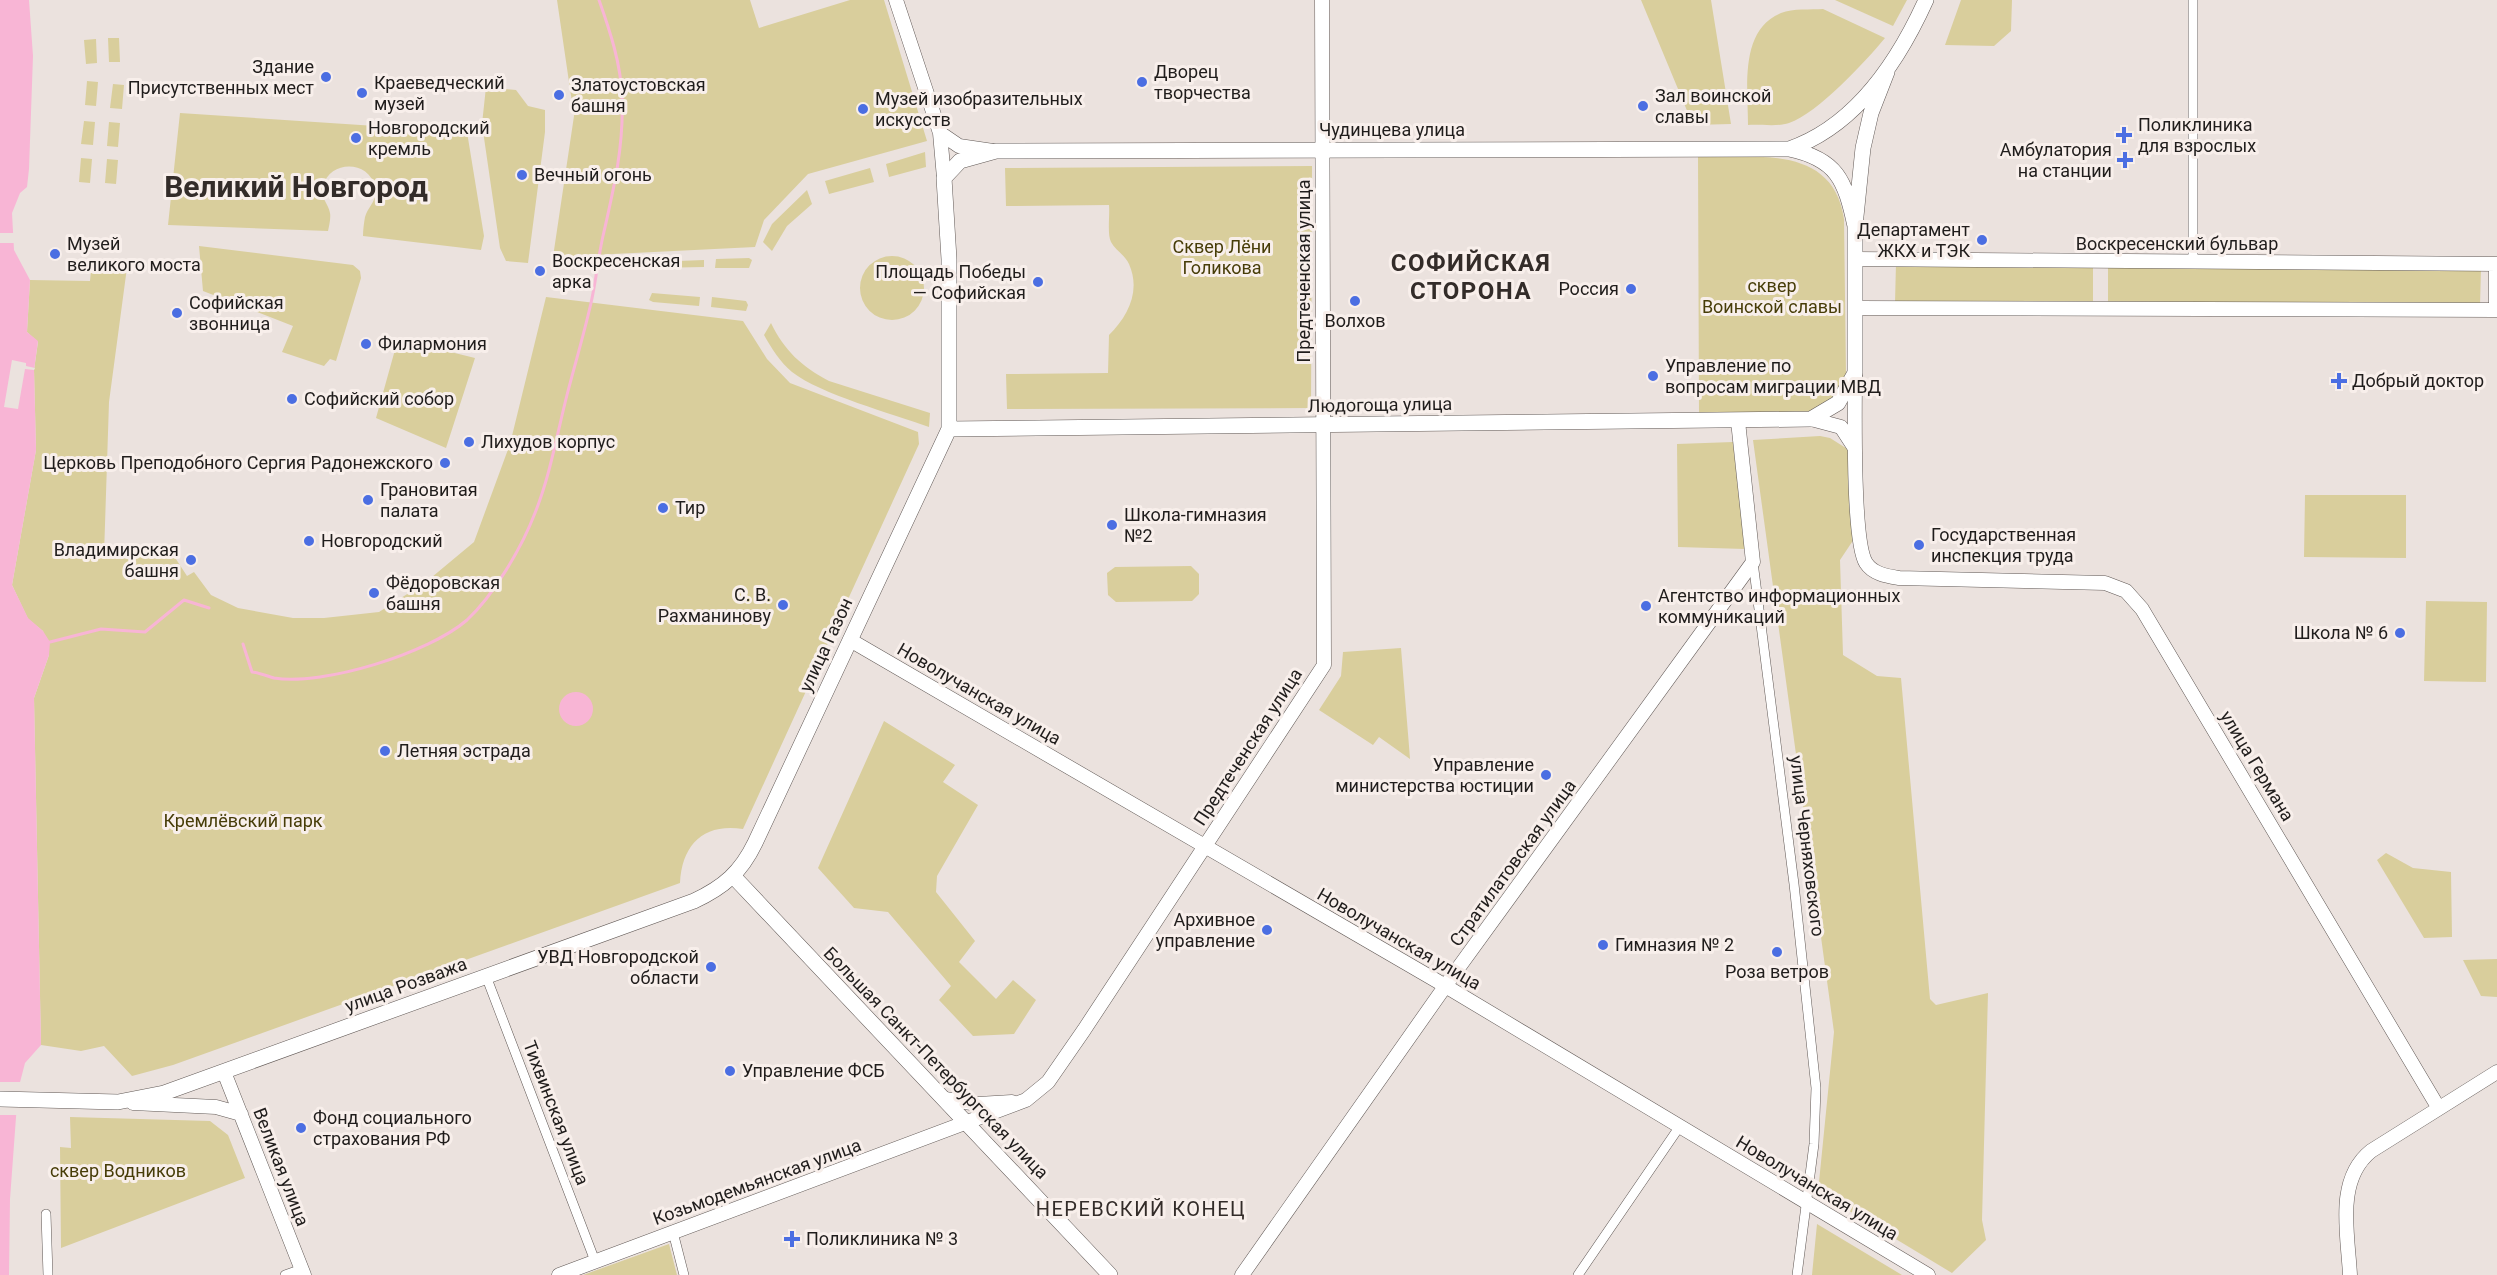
<svg xmlns="http://www.w3.org/2000/svg" width="2497" height="1275" viewBox="0 0 2497 1275" font-family="Roboto,sans-serif">
  <style>
    .green { fill: #d9ce9c }
    .water { fill: #f8b5d5 }
    .pier { fill: #ebe2de }
    .lines { fill: none; stroke-linecap: round; stroke-linejoin: round }
    .stream { stroke: #f8b5d5; stroke-width: 3 }
    .street-casing { stroke: #615956; stroke-width: 10 }
    .secondary-casing { stroke: #615956; stroke-width: 15 }
    .primary-casing { stroke: #615956; stroke-width: 16 }
    .street { stroke: #fff; stroke-width: 9 }
    .secondary { stroke: #fff; stroke-width: 14 }
    .primary { stroke: #fff; stroke-width: 15 }
    .poi-dot { fill: #4b6ee2; stroke: #f8efeb; stroke-width: 2 }
    .labels { text-anchor: middle; stroke-width: 6; stroke-linejoin: round; paint-order: stroke }
    .poi-label { font-size: 18px; fill: #201d1c; stroke: #f8efeb; text-anchor: start }
    .street-label { font-size: 18px; fill: #201d1c; stroke: #f8efeb }
    .park-label { font-size: 18px; fill: #473d08; stroke: #f8efeb }
    .neighbourhood-label { font-size: 20px; letter-spacing: 1.5px; fill: #332c29; stroke: #f8efeb }
    .district-label { font-size: 24px; font-weight: bold; letter-spacing: 1.5px; fill: #332c29; stroke: #f8efeb }
    .town-label { font-size: 30px; font-weight: bold; fill: #332c29; stroke: #f8efeb }
  </style>
  <rect width="100%" height="100%" fill="#ebe2de"/>
  <path class="green" d="M557,0h193l9,28 91,-28h34l43,141 -119,33 -44,46 -9,27 -202,10 21,-141z
    M1641,0h70l20,124 -38,1z
    M1835,0h72l-14,26z
    M1961,0h51l-1,31 -17,15 -49,-1z
    M1823,9l62,29c-20,24 -67,75 -96,85 -12,4 -29,1 -41,2 0,-37 -9,-95 33,-112 12,-5 30,-3 42,-4z
    M108,38h11l1,24h-11z
    M96,39l1,24 -11,1 -2,-24z
    M87,81l11,1 -2,24 -11,-1z
    M113,84l11,1 -2,24 -12,-1z
    M486,87l30,3 12,16 17,4v22l-17,131 -22,-2 -6,-13 -18,-124z
    M180,113l287,19 17,104 -3,14 -118,-14c0,-7 1,-13 2,-19 3,-11 13,-16 10,-30 -6,-27 -45,-27 -52,-1 -3,12 5,17 7,27 1,5 -1,13 -2,18l-160,-6z
    M84,121l11,1 -2,23 -12,-1z
    M109,122l11,1 -2,24 -11,-1z
    M925,152l1,15 -37,10 -3,-13z
    M1698,157c56,1 135,-14 146,62l2,155 -5,12 -8,11 -26,16 -108,2z
    M81,158l11,1 -2,24 -11,-1z
    M107,159l11,1 -2,24 -11,-1z
    M1312,166l-1,242 -304,1 -1,-35 102,-1 1,-38c19,-19 32,-44 20,-71 -4,-9 -14,-14 -18,-22 -4,-8 -1,-27 -2,-37l-103,1 -1,-38z
    M870,168l4,14 -45,12 -4,-13z
    M807,190l5,14 -25,22 -15,25 -9,-9 9,-18z
    M199,246l154,19 7,6 1,7 -25,83 -6,-2 -6,7 -42,-14 11,-26 -90,-35z
    M860 288a32 32 0 1 1 64 0a32 32 0 1 1-64 0Z
    M749,258l3,2 -3,8h-34l1,-9z
    M92,260h36l-19,142 -5,153 70,1 13,20 7,-4 17,23 27,13 55,10h31l55,-6 47,-30 48,-40 36,-98 36,-147 197,24 24,38 23,24 128,49 1,12 -176,385c-39,-6 -61,15 -63,54l-507,182 -41,11 -28,-30 -23,5 -40,-6 -7,-347 15,-43 -6,-24 -15,-12 -16,-34 24,-135 -2,-80 4,-28 -11,-10 3,-52 60,1z
    M704,260v7l-51,1 -1,-3 1,-3z
    M1896,263l197,2v39l-198,-1z
    M2108,265l373,3 -1,38 -372,-2z
    M652,293l48,4 -1,9 -46,-4 -4,-2z
    M712,297l34,4 2,4 -2,6 -35,-4z
    M771,323c13,27 31,44 58,58l101,32 -1,14c-36,-13 -109,-33 -137,-55 -12,-10 -20,-23 -28,-37z
    M398,339l77,19 -29,90 -70,-30z
    M1820,436l10,2 19,12 5,89 -14,21 3,95 34,21 24,2 29,321 6,6 52,-12 -6,227 4,20 -34,33 -134,-81 16,-160 -81,-592z
    M1733,442l12,107 -67,-2 -1,-103z
    M2305,495h101v63l-102,-1z
    M1191,566l8,8v20l-7,7 -76,1 -8,-7 -1,-22 8,-6z
    M2426,601l61,1 -1,80 -62,-1z
    M1401,648l8,98 1,13 -31,-22 -6,8 -54,-35 22,-34 2,-24z
    M884,721l71,44 -12,17 35,23 -41,71 -1,16 39,49 -16,21 37,37 17,-19 23,20 -22,34 -41,2 -34,-36 12,-14 -63,-74 -34,-4 -36,-40z
    M2386,853l27,15 38,4 1,65 -28,1 -47,-78z
    M2497,959v38l-16,-1 -18,-36z
    M70,1117l140,4 18,14 17,43 -184,70 -1,-101 11,1z
    M1817,1224l85,51h-90z
    M669,1244l8,31h-94z"/>
  <path class="water" d="M0,0h29l4,56 -4,113 -2,18 -7,6 -8,20 2,37 16,30 -3,52 11,9 -4,29 2,80 -24,135 16,33 15,13 7,11 -1,13 -15,43 7,347 -16,18 -7,27 -8,109 -1,76h-9z
    M559 709a17 17 0 1 1 34 0a17 17 0 1 1-34 0Z"/>
  <path class="pier" d="M0,233h16l1,10h-17z
    M12,360l14,3v3l9,2 -1,2 -9,-1 -7,40 -14,-2z
    M0,1082h22l-3,33h-19z"/>
  <g class="lines">
    <path class="stream" d="M50,642l51,-13 44,3 39,-32 25,8
      M243,644l9,28c8,1 15,4 22,6 50,8 155,-25 193,-58 27,-25 55,-73 68,-107 15,-37 22,-79 32,-118 8,-31 17,-61 24,-92 5,-22 7,-45 12,-67 11,-48 21,-90 19,-139 -1,-33 -12,-66 -23,-97"/>
    <g class="street-casing">
      <path id="street" d="M2193,262v-262
        M1753,562l41,322 22,204 -2,56 -17,131
        M486,976l109,285
        M46,1214l2,61
        M673,1232l11,43
        M285,1275l17,-6
        M1578,1275l102,-149"/>
    </g>
    <g class="secondary-casing">
      <path id="secondary" d="M896,0l44,133 4,45
        M940,133l19,13 34,5
        M1856,259l641,5
        M2496,264v46
        M1856,308l641,2
        M1855,373c0,34 -3,168 11,190 7,11 21,13 33,15l206,5 21,8 16,18 296,498
        M1811,419l30,8 13,20
        M850,640l587,341 491,294
        M224,1072l80,203
        M945,1099l33,5 34,-2
        M133,1103l83,4 25,7
        M559,1275l467,-175 22,-18 36,-52 240,-365 -2,-665
        M1242,1275l209,-297 302,-416 -15,-141
        M2350,1275c-2,-41 -15,-95 21,-124l126,-79"/>
    </g>
    <g class="primary-casing">
      <path id="primary" d="M1789,149c67,-23 109,-87 137,-149
        M949,429l862,-10 27,-16 17,-30v-147l8,-78 8,-35 16,-41
        M734,877l376,398
        M0,1099l118,3 46,-9 530,-192c30,-14 47,-29 61,-58l194,-414v-170l-5,-81 16,-17 36,-10 793,-2c48,10 56,31 66,77"/>
    </g>
    <use href="#street" class="street"/>
    <use href="#secondary" class="secondary"/>
    <use href="#primary" class="primary"/>
  </g>
  <g class="poi-dot">
    <circle cx="326" cy="77" r="6"/>
    <circle cx="1142" cy="82" r="6"/>
    <circle cx="362" cy="93" r="6"/>
    <circle cx="559" cy="95" r="6"/>
    <circle cx="1643" cy="106" r="6"/>
    <circle cx="863" cy="109" r="6"/>
    <path d="M2121 126h6v6h6v6h-6v6h-6v-6h-6v-6h6z"/>
    <circle cx="356" cy="138" r="6"/>
    <path d="M2122 151h6v6h6v6h-6v6h-6v-6h-6v-6h6z"/>
    <circle cx="522" cy="175" r="6"/>
    <circle cx="1982" cy="240" r="6"/>
    <circle cx="55" cy="254" r="6"/>
    <circle cx="540" cy="271" r="6"/>
    <circle cx="1038" cy="282" r="6"/>
    <circle cx="1631" cy="289" r="6"/>
    <circle cx="1355" cy="301" r="6"/>
    <circle cx="177" cy="313" r="6"/>
    <circle cx="366" cy="344" r="6"/>
    <circle cx="1653" cy="376" r="6"/>
    <path d="M2336 372h6v6h6v6h-6v6h-6v-6h-6v-6h6z"/>
    <circle cx="292" cy="399" r="6"/>
    <circle cx="469" cy="442" r="6"/>
    <circle cx="445" cy="463" r="6"/>
    <circle cx="368" cy="500" r="6"/>
    <circle cx="663" cy="508" r="6"/>
    <circle cx="1112" cy="525" r="6"/>
    <circle cx="309" cy="541" r="6"/>
    <circle cx="1919" cy="545" r="6"/>
    <circle cx="191" cy="560" r="6"/>
    <circle cx="374" cy="593" r="6"/>
    <circle cx="783" cy="605" r="6"/>
    <circle cx="1646" cy="606" r="6"/>
    <circle cx="2400" cy="633" r="6"/>
    <circle cx="385" cy="751" r="6"/>
    <circle cx="1546" cy="775" r="6"/>
    <circle cx="1267" cy="930" r="6"/>
    <circle cx="1603" cy="945" r="6"/>
    <circle cx="1777" cy="952" r="6"/>
    <circle cx="711" cy="967" r="6"/>
    <circle cx="730" cy="1071" r="6"/>
    <circle cx="301" cy="1128" r="6"/>
    <path d="M789 1230h6v6h6v6h-6v6h-6v-6h-6v-6h6z"/>
  </g>
  <g class="labels">
    <g class="poi-label">
      <text x="314" y="73" text-anchor="end">Здание<tspan x="314" dy="21">Присутственных мест</tspan></text>
      <text x="1154" y="78">Дворец<tspan x="1154" dy="21">творчества</tspan></text>
      <text x="374" y="89">Краеведческий<tspan x="374" dy="21">музей</tspan></text>
      <text x="571" y="91">Златоустовская<tspan x="571" dy="21">башня</tspan></text>
      <text x="1655" y="102">Зал воинской<tspan x="1655" dy="21">славы</tspan></text>
      <text x="875" y="105">Музей изобразительных<tspan x="875" dy="21">искусств</tspan></text>
      <text x="2138" y="131">Поликлиника<tspan x="2138" dy="21">для взрослых</tspan></text>
      <text x="368" y="134">Новгородский<tspan x="368" dy="21">кремль</tspan></text>
      <text x="2112" y="156" text-anchor="end">Амбулатория<tspan x="2112" dy="21">на станции</tspan></text>
      <text x="534" y="181">Вечный огонь</text>
      <text x="1970" y="236" text-anchor="end">Департамент<tspan x="1970" dy="21">ЖКХ и ТЭК</tspan></text>
      <text x="67" y="250">Музей<tspan x="67" dy="21">великого моста</tspan></text>
      <text x="552" y="267">Воскресенская<tspan x="552" dy="21">арка</tspan></text>
      <text x="1026" y="278" text-anchor="end">Площадь Победы<tspan x="1026" dy="21">— Софийская</tspan></text>
      <text x="1619" y="295" text-anchor="end">Россия</text>
      <text x="189" y="309">Софийская<tspan x="189" dy="21">звонница</tspan></text>
      <text x="1355" y="327" text-anchor="middle">Волхов</text>
      <text x="378" y="350">Филармония</text>
      <text x="1665" y="372">Управление по<tspan x="1665" dy="21">вопросам миграции МВД</tspan></text>
      <text x="2352" y="387">Добрый доктор</text>
      <text x="304" y="405">Софийский собор</text>
      <text x="481" y="448">Лихудов корпус</text>
      <text x="433" y="469" text-anchor="end">Церковь Преподобного Сергия Радонежского</text>
      <text x="380" y="496">Грановитая<tspan x="380" dy="21">палата</tspan></text>
      <text x="675" y="514">Тир</text>
      <text x="1124" y="521">Школа-гимназия<tspan x="1124" dy="21">№2</tspan></text>
      <text x="1931" y="541">Государственная<tspan x="1931" dy="21">инспекция труда</tspan></text>
      <text x="321" y="547">Новгородский</text>
      <text x="179" y="556" text-anchor="end">Владимирская<tspan x="179" dy="21">башня</tspan></text>
      <text x="386" y="589">Фёдоровская<tspan x="386" dy="21">башня</tspan></text>
      <text x="771" y="601" text-anchor="end">С. В.<tspan x="771" dy="21">Рахманинову</tspan></text>
      <text x="1658" y="602">Агентство информационных<tspan x="1658" dy="21">коммуникаций</tspan></text>
      <text x="2388" y="639" text-anchor="end">Школа № 6</text>
      <text x="397" y="757">Летняя эстрада</text>
      <text x="1534" y="771" text-anchor="end">Управление<tspan x="1534" dy="21">министерства юстиции</tspan></text>
      <text x="1255" y="926" text-anchor="end">Архивное<tspan x="1255" dy="21">управление</tspan></text>
      <text x="1615" y="951">Гимназия № 2</text>
      <text x="699" y="963" text-anchor="end">УВД Новгородской<tspan x="699" dy="21">области</tspan></text>
      <text x="1777" y="978" text-anchor="middle">Роза ветров</text>
      <text x="742" y="1077">Управление ФСБ</text>
      <text x="313" y="1124">Фонд социального<tspan x="313" dy="21">страхования РФ</tspan></text>
      <text x="806" y="1245">Поликлиника № 3</text>
    </g>
    <g class="street-label">
      <text x="1392" y="136">Чудинцева улица</text>
      <text x="2177" y="250">Воскресенский бульвар</text>
      <text transform="translate(1304 271) rotate(-90)" y="6">Предтеченская улица</text>
      <text transform="translate(1380 405) rotate(-1)" y="6">Людогоща улица</text>
      <text transform="translate(826 645) rotate(-65)" y="6">улица Газон</text>
      <text transform="translate(979 694) rotate(30)" y="6">Новолучанская улица</text>
      <text transform="translate(1248 747) rotate(-57)" y="6">Предтеченская улица</text>
      <text transform="translate(2257 766) rotate(59)" y="6">улица Германа</text>
      <text transform="translate(1807 846) rotate(83)" y="6">улица Черняховского</text>
      <text transform="translate(1513 863) rotate(-54)" y="6">Стратилатовская улица</text>
      <text transform="translate(1399 939) rotate(30)" y="6">Новолучанская улица</text>
      <text transform="translate(406 985) rotate(-20)" y="6">улица Розважа</text>
      <text transform="translate(936 1063) rotate(46)" y="6">Большая Санкт-Петербургская улица</text>
      <text transform="translate(556 1113) rotate(69)" y="6">Тихвинская улица</text>
      <text transform="translate(281 1167) rotate(69)" y="6">Великая улица</text>
      <text transform="translate(757 1182) rotate(-20)" y="6">Козьмодемьянская улица</text>
      <text transform="translate(1817 1188) rotate(31)" y="6">Новолучанская улица</text>
    </g>
    <g class="park-label">
      <text x="1222" y="253">Сквер Лёни<tspan x="1222" dy="21">Голикова</tspan></text>
      <text x="1772" y="292">сквер<tspan x="1772" dy="21">Воинской славы</tspan></text>
      <text x="243" y="827">Кремлёвский парк</text>
      <text x="118" y="1177">сквер Водников</text>
    </g>
    <g class="neighbourhood-label">
      <text x="1141" y="1216">НЕРЕВСКИЙ КОНЕЦ</text>
    </g>
    <g class="district-label">
      <text x="1471" y="271">СОФИЙСКАЯ<tspan x="1471" dy="28">СТОРОНА</tspan></text>
    </g>
    <g class="town-label">
      <text x="296" y="197">Великий Новгород</text>
    </g>
  </g>
</svg>
